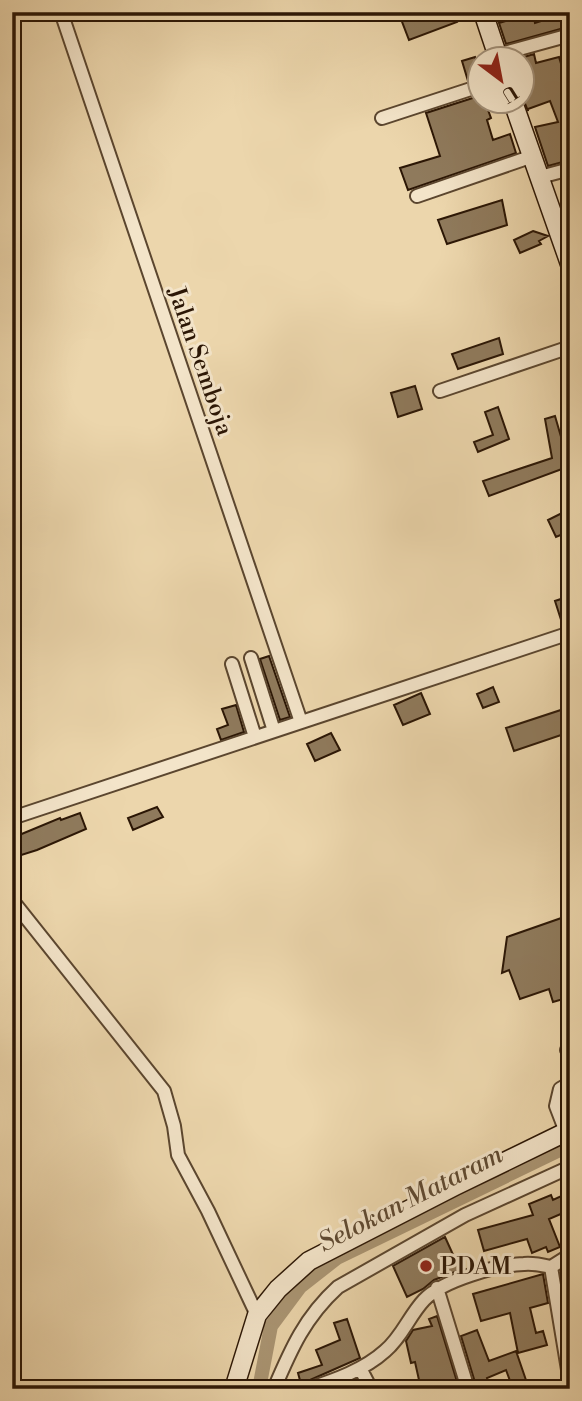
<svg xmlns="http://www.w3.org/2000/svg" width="582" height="1401" viewBox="0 0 582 1401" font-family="'Libre Bodoni',serif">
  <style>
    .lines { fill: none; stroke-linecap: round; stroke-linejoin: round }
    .canal { stroke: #aa9573; stroke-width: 14 }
    .building { fill: #8f7a5c; stroke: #2b1605; stroke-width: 2 }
    .street-casing { stroke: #5b462f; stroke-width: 16 }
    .secondary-casing { stroke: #2b1605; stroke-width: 21 }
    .street { stroke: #f3e4c9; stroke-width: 12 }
    .secondary { stroke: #f3e4c9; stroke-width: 18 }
    .poi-dot { fill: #8f2418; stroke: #f3e4c9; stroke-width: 2.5 }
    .labels { text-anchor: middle; stroke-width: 6; stroke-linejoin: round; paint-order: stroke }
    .street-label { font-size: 24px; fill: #2b1605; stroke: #f3e4c9 }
    .poi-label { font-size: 24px; fill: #2b1605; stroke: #f3e4c9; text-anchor: start }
    .water-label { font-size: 26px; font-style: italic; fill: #5e4931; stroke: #f3e4c9 }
  </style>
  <rect width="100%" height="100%" fill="#ecd6ac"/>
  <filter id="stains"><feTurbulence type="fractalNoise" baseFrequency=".00286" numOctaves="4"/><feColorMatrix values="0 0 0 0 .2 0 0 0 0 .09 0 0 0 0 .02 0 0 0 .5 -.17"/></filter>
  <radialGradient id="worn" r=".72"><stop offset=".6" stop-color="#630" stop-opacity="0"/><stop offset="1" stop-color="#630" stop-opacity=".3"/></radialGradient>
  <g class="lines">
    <path class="canal" d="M259,1389l12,-63 29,-39 37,-29 233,-113"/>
  </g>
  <path class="building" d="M420,12h33l4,10 -48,18 -8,-21z
    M533,13l2,10 25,-8 4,13 -58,16 -7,-21z
    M534,54l2,9 23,-6 3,10 8,-4v97l-22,6 -13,-39 23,-5 -8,-21 -22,8v2l-6,-15v-36h-8z
    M475,57l5,20 -12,4 -6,-20z
    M479,96l3,8 3,-2 6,16 -4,2 6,20 17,-6 6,19 -108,37 -8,-22 40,-12 -14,-43z
    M502,200l5,25 -60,19 -9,-24z
    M533,231l15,5 -9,5 2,3 -21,9 -6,-13z
    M499,338l4,16 -45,15 -6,-15z
    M415,386l7,23 -24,8 -7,-24z
    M498,407l11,32 -31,13 -4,-10 19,-7 -8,-23z
    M555,416l11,38 4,-2v14l-81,30 -6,-15 69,-23 -7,-39z
    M570,509v22l-14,6 -8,-17z
    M570,596v28l-7,2 -8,-25z
    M269,656l21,61 -10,3 -20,-61z
    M493,687l6,15 -16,6 -6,-14z
    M421,693l9,21 -27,11 -9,-20z
    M236,705l8,27 -23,8 -4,-11 11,-4 -6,-16z
    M570,707v25l-56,19 -8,-23z
    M331,733l9,17 -25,11 -8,-17z
    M157,807l6,10 -30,13 -5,-12z
    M80,813l6,16 -49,21 -25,8v-20l48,-20 1,2z
    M570,915v82l-17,5 -4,-13 -29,10 -11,-29 -7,3 5,-36z
    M570,1192v18l-21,9 11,28 -12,5 -2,-5 -14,6 -5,-14 -43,12 -6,-21 55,-15 -4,-11 22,-9 2,5z
    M445,1237l15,33 -26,10 -11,9 -16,8 -14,-31z
    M543,1274l5,29 -18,5 6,25 7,-2 4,14 -29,8 -8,-40 -29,8 -8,-27z
    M437,1316l21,69 -12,4h-25l-6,-27 -4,1 -5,-22 7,-11 19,-4 -3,-7z
    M347,1319l13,39 -59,26 -3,-11 24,-8 -6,-15 24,-10 -6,-17z
    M477,1330l12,31 27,-10 12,35 -15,3 -7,-19 -19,8 2,6 -12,5 -16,-53z"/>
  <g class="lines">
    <g class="street-casing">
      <path id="street" d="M61,12l240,710
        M497,55l73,-20
        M382,118l98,-32
        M540,177l30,-8
        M417,196l116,-40
        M440,391l130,-44
        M251,658l23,73
        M232,664l23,73
        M12,818l558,-185
        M12,900l152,191 10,35 4,29 30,56 49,104
        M567,1050l3,-1
        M566,1132l-10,-26 4,-17 10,-6
        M570,1255l-19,12 19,115
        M437,1288l31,101
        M360,1368l11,21
        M274,1389c17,-40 31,-72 64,-102l127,-72 105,-48
        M308,1389c27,-9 56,-19 77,-38 17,-14 24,-35 39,-51 19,-20 73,-35 100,-36 9,-1 18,1 27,3"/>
    </g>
    <g class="secondary-casing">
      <path id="secondary" d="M483,12l16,48
        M513,102l57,162
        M234,1389l23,-74 21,-26 31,-28 146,-75 115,-56"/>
    </g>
    <use href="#street" class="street"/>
    <use href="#secondary" class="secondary"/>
  </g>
  <circle class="poi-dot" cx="426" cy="1266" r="7"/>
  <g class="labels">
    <g class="street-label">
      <text transform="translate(201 361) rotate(71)" y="8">Jalan Semboja</text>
    </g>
    <g class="poi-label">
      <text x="440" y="1274">PDAM</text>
    </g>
    <g class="water-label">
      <text transform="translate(410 1198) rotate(-27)" y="9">Selokan Mataram</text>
    </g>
  </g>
  <rect width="582" height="1401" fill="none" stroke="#ecd6ac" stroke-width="42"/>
  <rect x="14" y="14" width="554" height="1373" fill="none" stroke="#2b1605" stroke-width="3.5"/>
  <rect x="21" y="21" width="540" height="1359" fill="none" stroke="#2b1605" stroke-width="2"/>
  <g transform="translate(501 80) rotate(148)"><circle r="33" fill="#f3e4c9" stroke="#a3927b" stroke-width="2"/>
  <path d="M0-5L12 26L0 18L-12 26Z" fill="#8f2418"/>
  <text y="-10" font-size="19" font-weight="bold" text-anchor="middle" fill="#2b1605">U</text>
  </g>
  <rect width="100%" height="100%" filter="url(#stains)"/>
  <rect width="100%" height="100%" fill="url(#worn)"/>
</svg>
